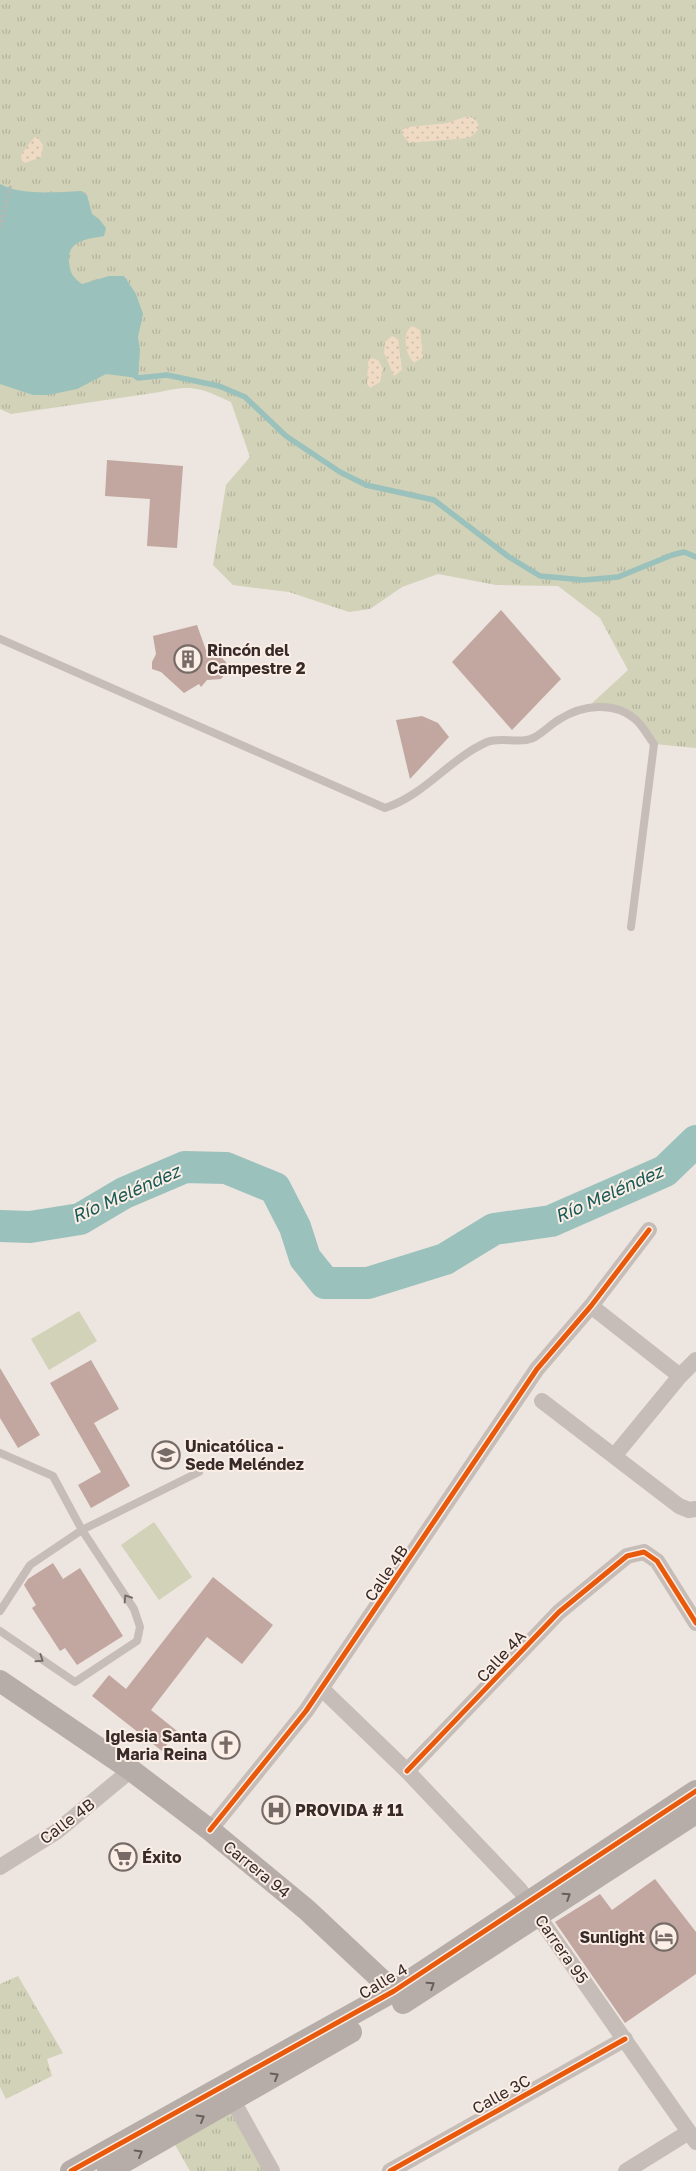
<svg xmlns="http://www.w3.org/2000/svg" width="696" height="2171" viewBox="0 0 696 2171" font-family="'Golos Text',sans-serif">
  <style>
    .grass { fill: url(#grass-tufts) }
    .sand { fill: url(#sand-dots) }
    .pitch { fill: #d1d2b8 }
    .water { fill: #9ac1bb }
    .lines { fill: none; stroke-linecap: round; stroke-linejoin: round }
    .stream { stroke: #9ac1bb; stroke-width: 5.5 }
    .river { stroke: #9ac1bb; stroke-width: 32 }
    .building { fill: #c2a6a0 }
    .path { stroke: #beb5b1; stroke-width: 3; stroke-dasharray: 2.5 2.5; stroke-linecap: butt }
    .lane { stroke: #c6bdb8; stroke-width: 8 }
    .street { stroke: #c6bdb8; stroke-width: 16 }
    .secondary { stroke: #b6ada9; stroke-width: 22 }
    .cycleway-casing { stroke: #faeee6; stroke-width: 8 }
    .cycleway { stroke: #e8590c; stroke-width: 5 }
    .oneway { stroke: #776c68 }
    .oneway2 { stroke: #6a5e5b }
    .labels { text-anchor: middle; stroke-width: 4; stroke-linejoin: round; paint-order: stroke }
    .poi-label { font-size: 16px; font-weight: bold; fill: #372a27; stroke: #faeee6; text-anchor: start }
    .street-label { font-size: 16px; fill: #372a27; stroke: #faeee6 }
    .water-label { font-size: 18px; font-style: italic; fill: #1a5a56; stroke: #faeee6 }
  </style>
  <defs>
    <pattern id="grass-tufts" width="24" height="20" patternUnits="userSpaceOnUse" patternTransform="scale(1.25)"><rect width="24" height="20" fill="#d1d2b8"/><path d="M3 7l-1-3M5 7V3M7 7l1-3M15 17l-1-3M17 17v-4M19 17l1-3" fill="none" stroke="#b4b49e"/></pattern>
    <pattern id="sand-dots" width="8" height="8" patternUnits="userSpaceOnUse" patternTransform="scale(1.25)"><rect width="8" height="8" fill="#efdac4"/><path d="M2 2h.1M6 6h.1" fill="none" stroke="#cebba8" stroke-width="1.8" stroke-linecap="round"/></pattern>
  </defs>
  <rect width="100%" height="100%" fill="#ede5df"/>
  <path class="grass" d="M0,0h696v748l-42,-4c-22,-29 -27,-35 -65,-38l39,-36 -28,-52 -42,-32 -62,-1 -58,-11 -36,13 -32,22 -21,3 -60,-20 -56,-7 -20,-20 13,-80 24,-28 -19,-55c-31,-14 -37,-18 -71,-10l-149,22 -11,-5z
    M18,1976l45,77 -16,6 5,17 -46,23 -6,-12v-103z
    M233,2100l39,71h-82l-20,-35z"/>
  <path class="sand" d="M468,116c15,5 13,16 0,22l-59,5 -7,-9v-4l7,-3 38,-4z
    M37,136l6,9 -2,12 -16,6 -3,-2 -1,-6 11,-15z
    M412,326l8,4 3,27 -9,6c-8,-7 -13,-30 -2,-37z
    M392,336l6,3 4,31 -8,6 -10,-23 1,-11z
    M371,358l7,2 5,9 -3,13 -10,6 -3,-4 1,-22z"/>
  <path class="pitch" d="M79,1311l18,30 -48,29 -18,-31z
    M154,1522l38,55 -33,23 -38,-55z"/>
  <path class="water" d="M0,184c22,12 57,8 81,7l6,4 5,19 7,5 7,9 -2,8c-16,3 -37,4 -35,26 1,11 4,16 13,22l27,-8h15l12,18 7,20 -5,23 2,13 -2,28 -32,-4 -29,15 -29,6h-15l-33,-11z"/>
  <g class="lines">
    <path class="stream" d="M133,374l5,4 29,-3 52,11 26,11 41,39 54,36 26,13 68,15 75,57 31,19 44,4 34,-3 54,-22 12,-3 12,5"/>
    <path class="river" d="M0,1226l30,1 50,-8 44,-26 61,-26 41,1 49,20 20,39 10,31 20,25h43l77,-24 49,-30 57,-8 114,-50 31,-30"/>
  </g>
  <path class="building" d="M107,460l76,6 -6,82 -30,-2 3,-47 -45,-3z
    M501,610l60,69 -49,51 -60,-68z
    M197,625l11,31 13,1 5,5 1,9 -6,8 -14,1 -6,7 -2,-3 -15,9 -23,-21 -9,-3v-7l4,-8 -3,-18z
    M422,716l16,7 11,14 -39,42 -14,-59z
    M91,1360l28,49 -25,14 36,63 -39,22 -13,-23 23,-13 -51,-89z
    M0,1368l40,67 -22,13 -18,-30z
    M53,1563l10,16 17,-11 43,68 -46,29 -12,-17 -5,3 -28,-43 4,-3 -12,-20 4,-6z
    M213,1577l60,48 -31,39 -35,-27 -56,73 26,21 -15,20 -70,-55 17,-21 17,14z
    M655,1879l41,53v42l-71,49 -70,-101 45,-28 12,16z"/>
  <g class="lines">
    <path class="path" d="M0,227l11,-43"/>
    <path class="lane" d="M0,639l385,169c40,-13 64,-49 102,-66 14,-6 34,3 48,-5 9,-5 16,-13 25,-18 22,-14 54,-18 75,0 8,7 13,17 19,25l-23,183
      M0,1453l53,23 29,54 52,79 6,18 -3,14 -62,41 -75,-51
      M0,1611l30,-46 52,-35 117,-58"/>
    <path class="street" d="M591,1306l89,70
      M542,1401l137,105 10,4 7,-1
      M615,1455l65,-79 16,-16
      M322,1689l85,82 113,119 176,252
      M407,1771l152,-159 68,-56 17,-4 13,9 39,62
      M210,1830l96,-119 231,-342 54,-63 58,-76
      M0,1867l56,-35 75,-62
      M227,2090l45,81
      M390,2171l235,-132
      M626,2171l63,-39"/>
    <path class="secondary" d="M0,1681l131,89 79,60 97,80 97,91
      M403,2003l293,-190
      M71,2171l323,-180 302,-200
      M108,2171l243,-139"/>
    <g class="cycleway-casing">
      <path id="cycleway" d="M407,1771l152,-159 68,-56 17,-4 13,9 39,62
        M210,1830l96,-119 231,-342 54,-63 58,-76
        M71,2171l323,-180 302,-200
        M390,2171l235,-132"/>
    </g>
    <use href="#cycleway" class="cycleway"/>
  </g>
  <defs><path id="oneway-chevron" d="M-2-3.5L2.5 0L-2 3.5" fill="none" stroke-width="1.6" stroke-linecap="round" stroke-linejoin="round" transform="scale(1.25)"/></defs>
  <g class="oneway">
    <use href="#oneway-chevron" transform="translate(127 1598) rotate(-123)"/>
    <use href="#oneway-chevron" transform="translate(40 1659) rotate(34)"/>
  </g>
  <g class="oneway2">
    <use href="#oneway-chevron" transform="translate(567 1896) rotate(-33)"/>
    <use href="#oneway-chevron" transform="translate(431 1985) rotate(-33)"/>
    <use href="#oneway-chevron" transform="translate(275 2076) rotate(-30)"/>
    <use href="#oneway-chevron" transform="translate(201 2118) rotate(-30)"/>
    <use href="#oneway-chevron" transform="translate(139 2153) rotate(-30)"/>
  </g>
  <defs>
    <g id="building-ring" transform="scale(1.4375)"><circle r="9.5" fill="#faeee6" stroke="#776b67" stroke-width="1.5"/><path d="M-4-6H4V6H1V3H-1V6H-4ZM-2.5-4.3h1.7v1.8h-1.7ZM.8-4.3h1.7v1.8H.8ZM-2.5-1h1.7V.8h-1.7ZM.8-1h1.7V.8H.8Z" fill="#776b67"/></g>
    <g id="university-ring" transform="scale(1.4375)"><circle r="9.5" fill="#faeee6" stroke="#776b67" stroke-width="1.5"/><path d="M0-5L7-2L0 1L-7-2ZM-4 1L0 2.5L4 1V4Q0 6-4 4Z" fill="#776b67"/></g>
    <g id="church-ring" transform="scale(1.4375)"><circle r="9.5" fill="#faeee6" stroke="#776b67" stroke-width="1.5"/><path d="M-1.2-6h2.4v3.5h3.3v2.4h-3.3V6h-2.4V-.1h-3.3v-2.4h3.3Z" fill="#776b67"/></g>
    <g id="hospital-ring" transform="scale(1.4375)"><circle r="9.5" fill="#faeee6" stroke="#776b67" stroke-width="1.5"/><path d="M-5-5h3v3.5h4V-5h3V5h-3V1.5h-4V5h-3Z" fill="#776b67"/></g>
    <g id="supermarket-ring" transform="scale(1.4375)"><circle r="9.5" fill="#faeee6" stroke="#776b67" stroke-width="1.5"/><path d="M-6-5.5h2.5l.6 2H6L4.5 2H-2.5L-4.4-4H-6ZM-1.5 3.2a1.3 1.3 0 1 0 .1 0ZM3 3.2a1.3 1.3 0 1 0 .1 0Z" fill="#776b67"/></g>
    <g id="hotel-ring" transform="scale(1.4375)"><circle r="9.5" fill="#faeee6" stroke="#776b67" stroke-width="1.5"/><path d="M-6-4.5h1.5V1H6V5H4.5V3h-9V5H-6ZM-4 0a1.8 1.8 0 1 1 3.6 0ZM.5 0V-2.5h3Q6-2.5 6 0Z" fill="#776b67"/></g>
  </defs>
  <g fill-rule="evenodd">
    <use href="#building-ring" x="188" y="659"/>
    <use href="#university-ring" x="166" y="1455"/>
    <use href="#church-ring" x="226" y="1745"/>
    <use href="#hospital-ring" x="276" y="1810"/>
    <use href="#supermarket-ring" x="123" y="1857"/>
    <use href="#hotel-ring" x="664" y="1937"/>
  </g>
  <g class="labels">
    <g class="poi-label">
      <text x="207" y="656">Rincón del<tspan x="207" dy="18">Campestre 2</tspan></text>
      <text x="185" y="1452">Unicatólica -<tspan x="185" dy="18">Sede Meléndez</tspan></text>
      <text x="207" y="1742" text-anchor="end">Iglesia Santa<tspan x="207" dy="18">Maria Reina</tspan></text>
      <text x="295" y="1816">PROVIDA # 11</text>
      <text x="142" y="1863">Éxito</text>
      <text x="645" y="1943" text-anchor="end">Sunlight</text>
    </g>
    <g class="street-label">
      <text transform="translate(386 1573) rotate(-56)" y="6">Calle 4B</text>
      <text transform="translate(501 1656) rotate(-47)" y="6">Calle 4A</text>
      <text transform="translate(67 1821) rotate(-37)" y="6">Calle 4B</text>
      <text transform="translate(257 1869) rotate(39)" y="6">Carrera 94</text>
      <text transform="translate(562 1949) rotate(55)" y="6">Carrera 95</text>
      <text transform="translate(383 1981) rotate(-31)" y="6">Calle 4</text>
      <text transform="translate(501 2094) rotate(-29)" y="6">Calle 3C</text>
    </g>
    <g class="water-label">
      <text transform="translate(126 1194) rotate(-24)" y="6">Río Meléndez</text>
      <text transform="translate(609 1194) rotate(-24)" y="6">Río Meléndez</text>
    </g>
  </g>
</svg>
